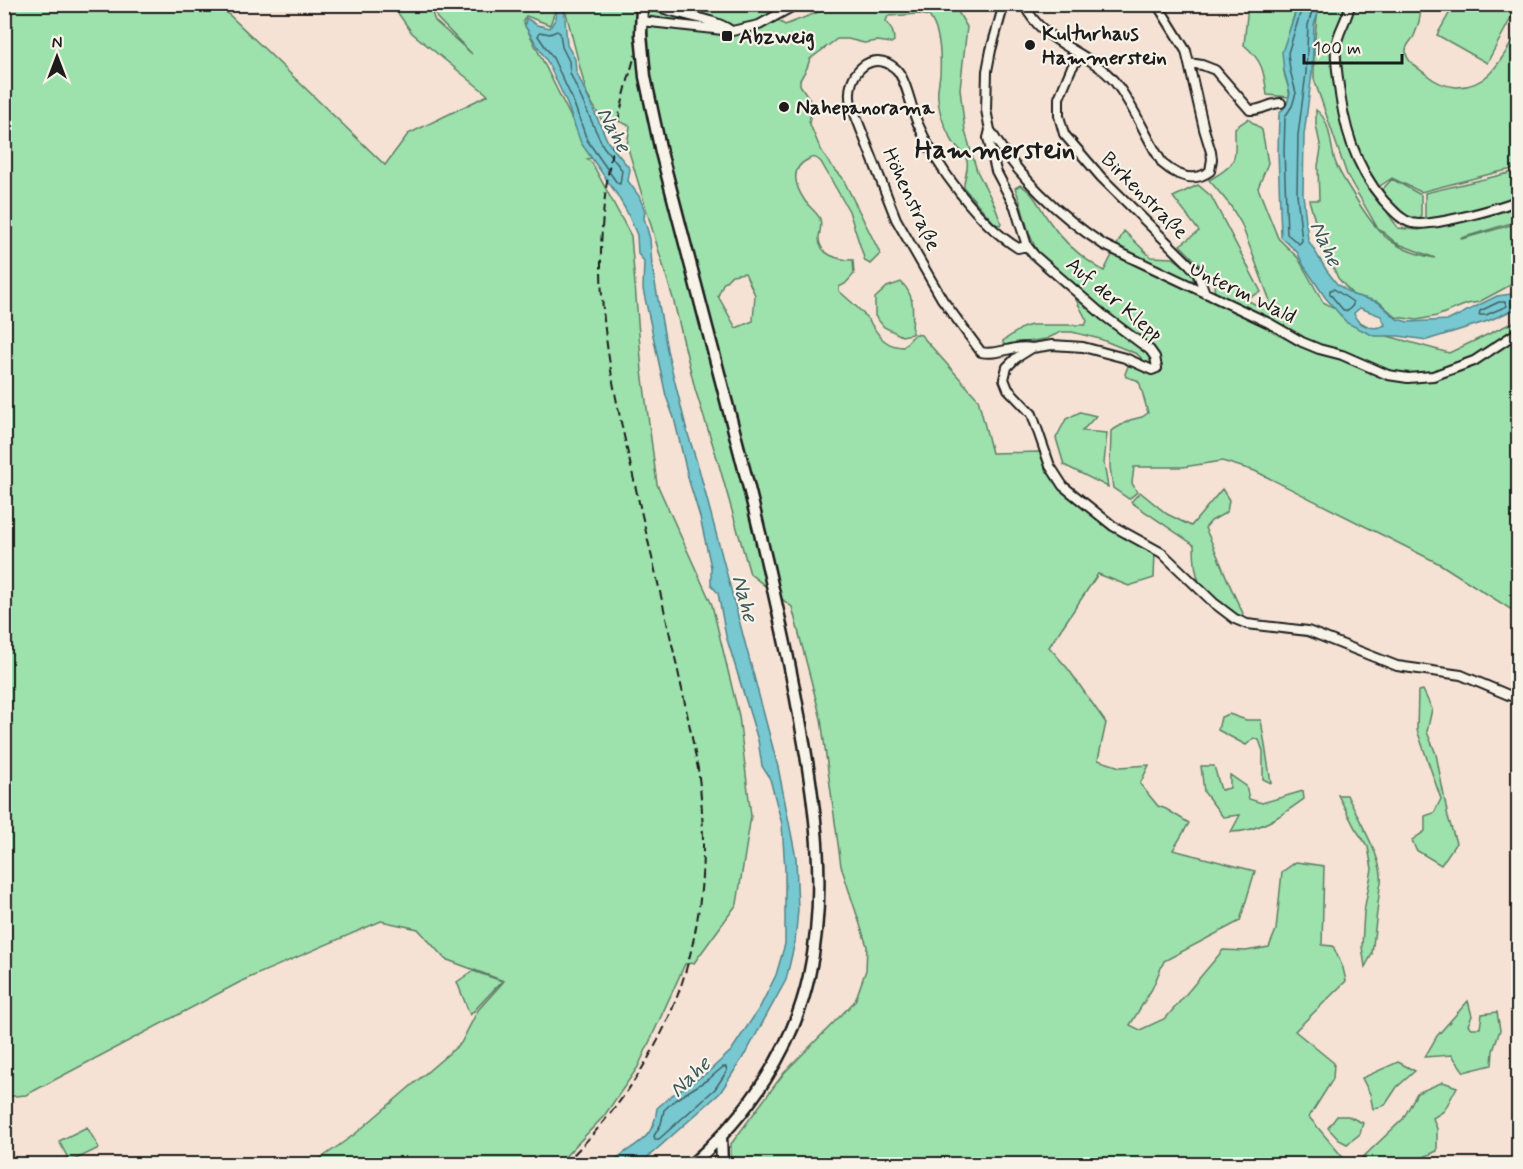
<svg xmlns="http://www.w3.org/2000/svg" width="1523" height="1169" viewBox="0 0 1523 1169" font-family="Mynerve,sans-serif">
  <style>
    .green { fill: #9de1ad; stroke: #5c7e64; stroke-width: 1.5; fill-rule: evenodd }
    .water { fill: #77c8d1; stroke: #538389; stroke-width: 1.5; fill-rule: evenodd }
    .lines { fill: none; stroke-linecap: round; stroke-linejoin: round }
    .shore { stroke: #406164; stroke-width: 1.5 }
    .street-casing { stroke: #1c1c1c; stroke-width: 12 }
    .secondary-casing { stroke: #1c1c1c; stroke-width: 15 }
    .street { stroke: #f7f3e8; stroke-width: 8 }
    .secondary { stroke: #f7f3e8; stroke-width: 10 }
    .rail { stroke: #1c1c1c; stroke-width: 2; stroke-dasharray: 9 4.5; stroke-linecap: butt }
    .secondary-bridge-casing { stroke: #1c1c1c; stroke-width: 15; stroke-linecap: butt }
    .secondary-bridge { stroke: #f7f3e8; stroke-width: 10 }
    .poi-dot { fill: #1c1c1c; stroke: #f7f3e8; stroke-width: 2 }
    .labels { text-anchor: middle; stroke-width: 4.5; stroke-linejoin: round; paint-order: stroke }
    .poi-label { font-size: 21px; font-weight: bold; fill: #1c1c1c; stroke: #f7f3e8; text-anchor: start }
    .street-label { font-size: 21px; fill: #1c1c1c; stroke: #f7f3e8 }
    .water-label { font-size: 22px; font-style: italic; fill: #3c585b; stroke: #f7f3e8 }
    .district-label { font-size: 27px; font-weight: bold; fill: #1c1c1c; stroke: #f7f3e8 }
  </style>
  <rect width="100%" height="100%" fill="#f5e2d4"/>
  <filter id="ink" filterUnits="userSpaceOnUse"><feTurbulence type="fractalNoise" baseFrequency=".0167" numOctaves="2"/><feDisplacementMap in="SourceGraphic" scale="12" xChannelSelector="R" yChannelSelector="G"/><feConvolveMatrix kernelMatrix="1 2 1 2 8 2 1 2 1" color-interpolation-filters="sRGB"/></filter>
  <g filter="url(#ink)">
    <path class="green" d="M554,4l2,4 -6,17 -24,-9 -3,5 68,137 -4,1 5,4 39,73 11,135 15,113 55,121 27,111 12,100 -14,88 -43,59 -9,1 -47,103 -34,49 -46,48h-245l42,-30 106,-91 17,-33 26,-29 -59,-22 -27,-30 -37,-8 -137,59 -218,115 -21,2 -1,-1092h215l166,160 23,-31 80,-39 -76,-62 -14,-20 -15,-8h46l6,16 37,33 -35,-36 -5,-13z
      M564,5h217l-7,7 6,10 5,3 52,-20h117l13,22 -7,62 5,42 12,40 17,33 7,19 -1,2 -5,-1 -31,-36c-1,-9 5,-18 3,-27 -2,-9 -9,-12 -14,-19 -8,-12 -14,-29 -15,-44 -1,-7 1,-16 2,-23 1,-18 0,-45 -11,-59l-10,-2 -31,2 -2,5c5,6 8,11 8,20l-3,2 -13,-2 -14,2 -16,-4h-11l-27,20 -3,9 -7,12v5l9,13 3,10 -3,14 11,26 9,15 13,14 37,74 1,3 -10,10 -5,-3 -16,-50 -28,-49c-4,-4 -7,-6 -12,-3 -20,9 -14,27 -4,42 4,6 12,11 15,18 2,6 0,12 -1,18 -1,18 20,23 34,23l1,14 -9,10 -6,3v4c9,8 20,17 28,27 11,15 15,28 36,29l12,-13 6,1 57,64 14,54 48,-1 7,16 13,19 95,65 -1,26 -25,8 -31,-12 -49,73 20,23 37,53 -8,37 22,7 29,-2 -9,19 18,22 8,3 23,14 -16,27 82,21 -15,50 -76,40 -12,28 -22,36 10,5 26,-12 57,-68 23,1 23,-4 7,-17 6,-58 14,-10 28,4 -2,79 11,1 10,22 3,13 -51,50 39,32 -1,16 -24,38 36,43 14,1 44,-42 14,-26 26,-11 14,5 -13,24 -11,7 4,11v22l-28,13h-678v-20l53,-71 71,-72 11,-31 1,-24 -26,-80 -20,-147 -29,-112 -42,-33 -33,-116 -22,-69 -21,-87 -47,-157 3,-19 -16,-7 -7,10 -20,-34zM745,273l10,22 -2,26 -17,7 -18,-32 5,-12 9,-9z
      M1248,5h50c-8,20 -14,43 -14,65 0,9 7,18 5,27l-22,-2c-3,-23 -4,-34 -23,-50z
      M1318,5h103c0,9 -3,22 -7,31 -3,6 -9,9 -8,16 0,10 14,17 21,23 8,7 18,11 29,12 34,1 46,-30 62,-55v136l-24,5 -73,19 -29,-14 -12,8 -4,10 22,32 21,2 99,-26v17l-57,17 1,1 56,-16v58l-39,21 -12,2 -30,12 -20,4 -21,-3 -17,-15 -26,-7 -15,-17 -19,-43 -10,-35h10l-1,-34 3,-17 -5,-24v-15c15,10 14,36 19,51 4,12 12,23 18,33 23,37 37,56 82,64l-39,-15 -19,-16 -30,-52 -33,-96v-31z
      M1454,5h64l-31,58 -50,-28z
      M1248,119l14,11 6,33 -10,25 20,50 20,20 25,44 61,33 65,18 69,-33v294l-78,-50 -185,-93 -33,-10 -39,6h-49l-2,16 5,9 -8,7 -16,-11 -3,-21 1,-36 19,-11 12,-3 6,-4 -8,-29 -3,-4 -11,-3 -1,-3 3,-8 16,2 -3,-10 -4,-4 -37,-15 -28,-7h-11l-15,7 -41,6 -2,-2v-2l19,-13 9,-3h54l2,-4 -13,-25 -9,-10 -29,-26 2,-8c-12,-19 -14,-43 -23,-64l5,-3c14,7 20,23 29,36 14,21 33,37 55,50l20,-40 27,26 22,1 20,15v11l22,9 -2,-14 -33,-34 19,-14 -26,-34 25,-12 13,11 50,96 -16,7 15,8 10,-6 -29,-78 -11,-18 -21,-25c30,-17 26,-19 26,-52z
      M1518,171v25l-52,16 -41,7v-26z
      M1392,179l29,16v27l-12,-4 -28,-27z
      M901,282c16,15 11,32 11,52l-10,2 -18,-9 -9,-11v-18l12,-11z
      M1080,412l16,4 -14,15 25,2 -3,31 4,23 -44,-22 -8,-27 10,-19z
      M1222,489l7,11 -2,12 -16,9 -6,7c14,28 23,57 38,85l-3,6c-12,-6 -34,-23 -40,-35 -5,-11 -6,-27 -6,-39l-63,-43 9,-10 27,22 24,12z
      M1423,690l9,19 -5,23 9,22 12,63 8,26 -15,22 -25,-15 -4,-10 13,-9v-15l9,-3 7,-14 -24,-69 1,-39z
      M1229,714l17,6h15l10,63 -8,-4v-28l-4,-11 -5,-2 -8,7 -28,-15 3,-13z
      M1201,766h13l7,24 9,-2v-13l16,11 3,13 13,4 41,-12 1,8c-22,16 -45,33 -73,33l9,-17 -17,2 -19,-25z
      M1338,795h9c10,22 41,71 33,92l-8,67 -7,13 -3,-20 2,-36 8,-42 -4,-22 -13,-19z
      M473,971l29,10 -32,34 -13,-33z
      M1468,1001l4,15 -4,9 3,3h9l2,-14 15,-2 3,18 -7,21 -1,14 -28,7 -12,-17 -27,2 12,-21z
      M1398,1062l17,9 -18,16 -12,18 -12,4 -3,-15 -8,-16z
      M1337,1116h11l15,7 -3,11 -13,10 -8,-4 -11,-12z
      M87,1127l12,21 -29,14 -11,-21z"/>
    <path class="water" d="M557,5h7l3,40 8,14 1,12 32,71 22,27 -2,12 11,15 6,15 -1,7 6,21 2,27 15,84 20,81 12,38 79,298 18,91 2,52 -3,32 -9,38 -39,71 -27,42 -80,71h-30c23,-22 43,-20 47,-56l15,-13 35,-22 24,-22 29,-44 16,-32 9,-31v-74l-3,-46 -12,-45 -8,-13 -4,-26 -32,-104 -8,-43 -7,-8v-18l-11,-50 -11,-36 -15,-63 -8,-22 -23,-107 1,-28 -6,-7 -1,-19 -10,-23 -11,-19 -35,-50 -15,-42 -19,-40 -22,-35 1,-8 11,7 13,3 6,-10z
      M1298,5h23l-7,20 -2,48 -8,62 -1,59 5,46 19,31 10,13 16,11 25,7 19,17 11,3 41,-2 48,-24 21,-3v15l-30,13 -61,19 -28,-4h-25l-27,-13 -22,-26 -21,-31 -7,-14 -16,-15 -3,-86 1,-37 8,-10 3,-11 -6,-22 -2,-19zM1360,308l21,8 4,9c-11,6 -29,1 -31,-12z"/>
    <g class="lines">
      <path class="shore" d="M1303,4l-15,49 2,17 6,23 -4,13 -7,11 -1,34 3,83 12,10 3,-3 -5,-47 1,-59 8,-62 2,-48 6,-21
        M557,31l3,2 2,14 7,14 1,12 25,56 8,17 19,24 -2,14 -3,-1 -30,-43 -15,-42 -19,-40 -15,-22 2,-4 10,2z
        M1334,289l19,13v3l-5,6h-4l-14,-17v-4z
        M1499,302h6l2,4 -21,9h-7l1,-4z
        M723,1067h3l1,4 -12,18 -56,50h-4l-1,-3 7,-12 3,-14 11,-10 35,-22z"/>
      <g class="street-casing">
        <path id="street" d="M652,4c24,12 60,13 78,26
          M1004,4l-13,46 -4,21 -1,39 4,20 -2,8 8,33 19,36 12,39 7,9 69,60 47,35 5,7 2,11 -5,2 -27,-12 -42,-11 -31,-2 -20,3 -16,10 -9,9 -3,12 4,10 24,25 18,52 13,20 50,40 49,27 52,50 21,16 12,5 61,7 89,35 64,9 57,24
          M1024,4c18,40 64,46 90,77 20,24 32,57 49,83 14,12 31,19 47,7l2,-12 -1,-7 -7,-23 -18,-78 -29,-47
          M1350,4c-2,16 -13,28 -14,43 -1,11 1,22 2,32 5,45 16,87 46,122 8,8 16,19 28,22 17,5 89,-15 106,-23
          M641,21l91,10 27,-6 38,-21
          M1080,55l-9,14 -12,29v18l5,18 37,43 89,88 8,9 7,19
          M1189,63l13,2 13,5 35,40c11,1 20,-7 31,-7
          M990,130c27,46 70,86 114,115l165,78 33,19 17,7 23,6 46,20 20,3 25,-2 41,-15 44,-29
          M1027,246l-9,2c-39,-24 -82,-81 -100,-124 -7,-15 -11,-44 -22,-55 -24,-22 -52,5 -45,35l45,115 46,80 39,53c17,4 34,-8 51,-4"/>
      </g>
      <g class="secondary-casing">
        <path id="secondary" d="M641,34l1,-30
          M661,152c29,110 58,221 87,332 19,77 37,153 51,231 16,86 29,174 10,261 -16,73 -61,139 -117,188
          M721,1136l1,28"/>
      </g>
      <use href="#street" class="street"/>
      <use href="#secondary" class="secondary"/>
      <path class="rail" d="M564,1164c115,-111 154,-238 134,-395 -17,-91 -39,-181 -60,-271 -17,-76 -37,-154 -37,-233 -1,-68 15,-144 34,-210"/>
      <g class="secondary-bridge-casing">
        <path id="secondary-bridge" d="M641,34l4,43 16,75"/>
      </g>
      <use href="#secondary-bridge" class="secondary-bridge"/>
    </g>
  </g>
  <g class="poi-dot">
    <rect x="721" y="30" width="12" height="12" rx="3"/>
    <circle cx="1030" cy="45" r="6"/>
    <circle cx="784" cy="107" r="6"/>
  </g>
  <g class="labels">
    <g class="poi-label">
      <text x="1042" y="40">Kulturhaus<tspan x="1042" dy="24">Hammerstein</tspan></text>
      <text x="739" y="43">Abzweig</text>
      <text x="796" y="114">Nahepanorama</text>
    </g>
    <g class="street-label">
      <text transform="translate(1145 195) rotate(45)" y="7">Birkenstraße</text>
      <text transform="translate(912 199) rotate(65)" y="7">Höhenstraße</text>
      <text transform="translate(1243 292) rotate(26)" y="7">Unterm Wald</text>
      <text transform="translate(1115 299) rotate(40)" y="7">Auf der Klepp</text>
    </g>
    <g class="water-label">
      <text transform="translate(615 129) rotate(62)" y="8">Nahe</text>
      <text transform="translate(1327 243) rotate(65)" y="8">Nahe</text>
      <text transform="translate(746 598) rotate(75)" y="8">Nahe</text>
      <text transform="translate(689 1076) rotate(-44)" y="8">Nahe</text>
    </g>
    <g class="district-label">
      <text x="995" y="158">Hammerstein</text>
    </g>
  </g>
  <rect width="1523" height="1169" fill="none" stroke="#f7f3e8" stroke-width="24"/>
  <rect x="12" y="12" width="1499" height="1145" fill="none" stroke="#1c1c1c" stroke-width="2" filter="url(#ink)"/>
  <g transform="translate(57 57)" stroke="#f7f3e8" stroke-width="4.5" paint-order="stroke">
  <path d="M0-4.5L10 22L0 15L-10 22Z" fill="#1c1c1c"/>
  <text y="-9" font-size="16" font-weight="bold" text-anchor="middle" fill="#1c1c1c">N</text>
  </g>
  <path d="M1304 54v9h98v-9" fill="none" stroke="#1c1c1c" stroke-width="3"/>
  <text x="1313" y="54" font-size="18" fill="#1c1c1c" stroke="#f7f3e8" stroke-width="4.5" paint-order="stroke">100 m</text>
</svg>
